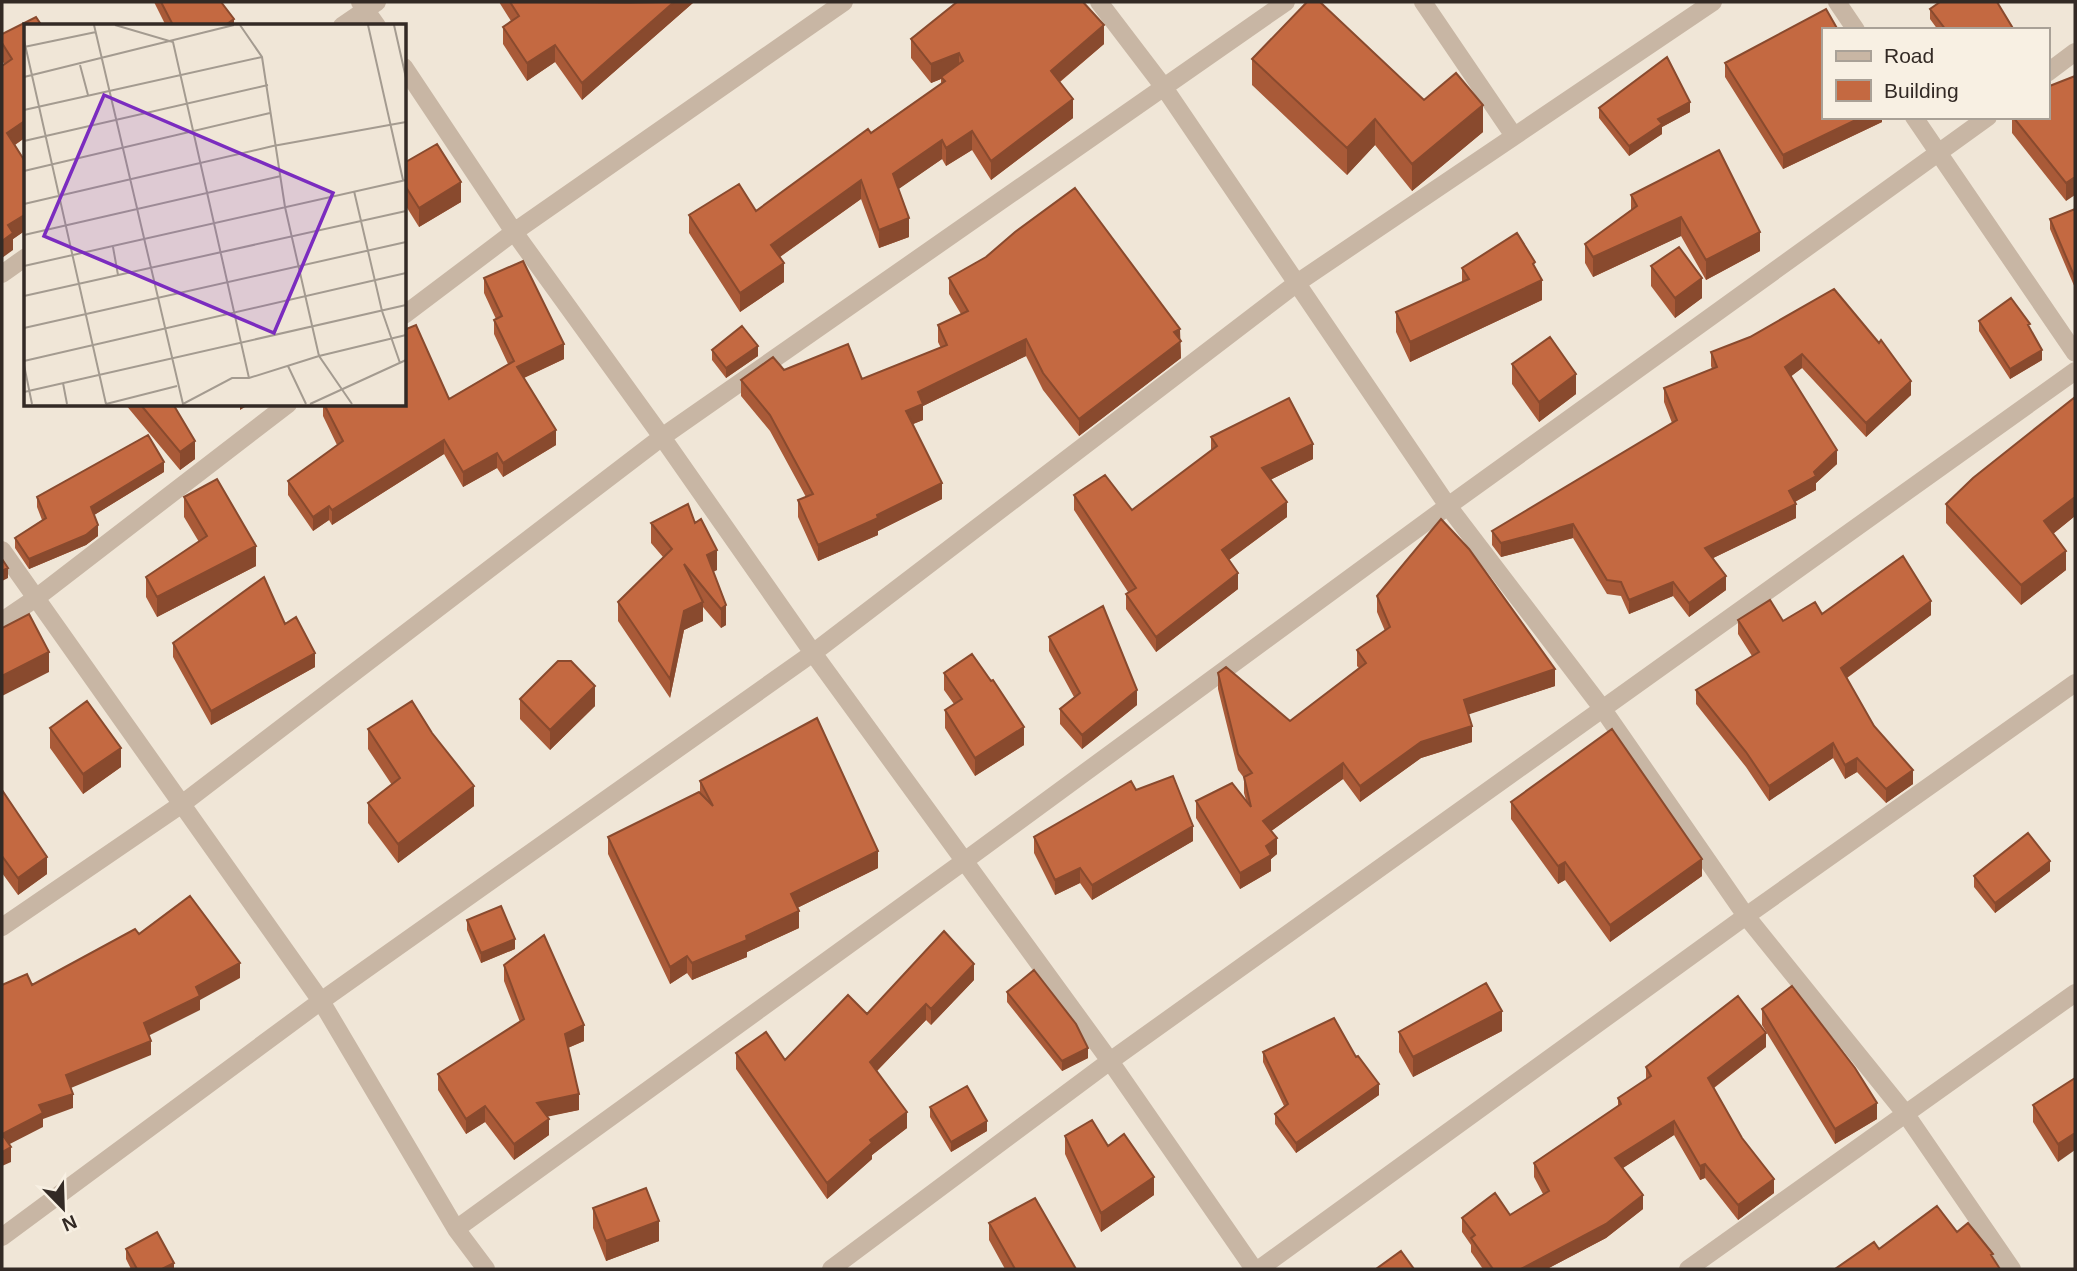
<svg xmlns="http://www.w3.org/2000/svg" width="2077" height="1271" viewBox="0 0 2077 1271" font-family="Helvetica,sans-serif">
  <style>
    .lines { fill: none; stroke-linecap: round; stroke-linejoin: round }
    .minor { stroke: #c8b6a4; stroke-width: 18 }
    .wall { fill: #a95a38 }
    .shaded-wall { fill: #894a2e }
    .building { fill: #c46941; stroke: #894a2e; stroke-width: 2 }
    .inset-road { fill: none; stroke: #a49b90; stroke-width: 2 }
    .view { fill: #7b2cbf; fill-opacity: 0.15; stroke: #7b2cbf; stroke-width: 3.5 }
    .inset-edge { fill: none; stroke: #332a25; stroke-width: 3.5 }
  </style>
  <rect width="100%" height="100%" fill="#f0e6d7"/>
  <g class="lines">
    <path class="minor" d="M360,2l17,24
      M1099,2l64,84 285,420 154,202 144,208 159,197 107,156
      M1423,2l91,134
      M1837,2l19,28
      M342,26l35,-24
      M404,67l110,165 148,205 151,216 297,408 144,208
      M2047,73l28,-21
      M1914,117l161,236
      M2,274l24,-17
      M404,315l110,-83 330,-230
      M2,550l319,451 135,228 30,40
      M2,621l34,-23 252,-194
      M2,927l180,-123 480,-367 624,-435
      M456,1229l507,-367 485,-356 540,-389
      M2,1237l319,-236 492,-348 484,-370 416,-281
      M831,1269l279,-208 965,-690
      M1259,1269l487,-353 329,-233
      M1688,1269l387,-276"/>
  </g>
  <path class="wall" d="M154,2h67l13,24h-68z
    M499,2l129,1 66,-1 -112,98 -27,-38 -28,19 -24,-37v-17l8,-6z
    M1930,9l84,21h-76l-8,-11z
    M26,26v111l-11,8 11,18v67l-13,9v11l-9,-186 -2,-4v-26z
    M911,39l193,5 -44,38 13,36 -82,62 -19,-30 -26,16 -4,-7 -44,30 11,48 -30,11 -18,-49 -81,58 4,25 -44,30 -51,-79v-18l67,-4 185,-127v-5l-10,4 -20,-25z
    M1252,59l172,41 59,32 -71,59 -37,-46 -28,30 -95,-90z
    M1725,63l157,54v5l-99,47 -58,-92z
    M2075,76l-9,125 -54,-68v-16h35z
    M1599,108l91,4 -28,15v7l-33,22 -30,-38z
    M404,163l57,39 -42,25 -15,-24z
    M1631,195l129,56 -54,29 -25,-44 -88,41 -8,-14v-19l46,-34z
    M2075,209v79l-25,-59v-10z
    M1651,266l51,32 -27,20 -24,-32z
    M1535,267l7,33 -132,62 -14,-30v-20l66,-30v-14z
    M484,278l80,81 -40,19 32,67 -53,32 -6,-9 -34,19 -19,-33 -112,71 -3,-5 -16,11 -25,-36v-14l49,-36 -14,-29v-12h81l45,-5 59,-35 -14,-30v-14l2,-1 -12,-26z
    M949,278l231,62 1,18 -102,78 -36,-46 -17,-34 -103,50v14l-10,4 29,75 -64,32v4l-60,26 -20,-44v-17l8,-3 -36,-66 -29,-35v-16l43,-10 78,9 79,-31 -3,-6v-17l23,-11 -12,-20z
    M1834,289l77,106 -45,42 -64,-69 -11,8 46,88 -21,19v7l-21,12 1,16 -83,40 13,32 -37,27 -16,-21 -44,18 -8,-18 -14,-2 -34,-56 -72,19 -9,-12v-14l180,-108 -8,-21v-14l48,-19 -1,-3v-14l39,-15z
    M1979,321l51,7 12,32 -32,19 -31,-48z
    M712,350l46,6 -32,22 -14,-18z
    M1512,364l64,30 -37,28 -27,-38z
    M2075,397v119l-22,18 13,36 -45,35 -75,-82v-19z
    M125,404h48l22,55 -15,11z
    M1211,437l102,22 -43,21 17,37 -58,43 9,29 -82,63 -30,-43v-15l2,-2 -54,-82v-15l58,15 79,-59z
    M164,472l-70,43 4,21 -12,9 -57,24 -14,-21v-10l27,-18 -5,-13v-10z
    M184,497l72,69 -99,51 -11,-20v-20l53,-35 -15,-25z
    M651,523h44l22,47 -4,1 13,54 -5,3 -18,-21v14l-19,9 -14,68 -52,-77v-19l45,-45 -12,-14z
    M1377,596l178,90 -87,28 4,28 -51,16 -61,44 -17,-23 -72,52 6,23 -6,5v12l-31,18 -44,-71v-17l50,-1 -2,-7v-15l-6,-8 -20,-81v-16l72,48 69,-53 -2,-2v-16l28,-19 -8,-19z
    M1822,614l109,1 -84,63 27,48 39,58 -27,19 -29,-31 -12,7 -12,-21 -64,43 -23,-34 -50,-63v-14l56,-34 -14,-22v-14l45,1z
    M285,624l30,43 -104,58 -38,-68v-14z
    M1049,637l88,68 -55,44 -22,-25v-15l14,-12 -25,-46z
    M944,673l80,72 -49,31 -30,-48v-18l9,-6 -10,-14z
    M520,699l75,7 -45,44 -30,-31z
    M50,728l71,39 -38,27 -33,-46z
    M368,729l106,77 -76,57 -30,-40v-20l24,-18 -24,-36z
    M700,781l178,87 -81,40 2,20 -52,24v5l-55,23 -5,-7 -17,11 -62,-130v-17l92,-44z
    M2,790l45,84 -29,21 -16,-22z
    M1136,790l57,51 -101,59 -12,-17 -25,12 -21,-42v-16z
    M1511,802l191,74 -92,66 -45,-62 -7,4 -47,-65z
    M2050,871l-55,42 -21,-26v-11z
    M467,920l48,29 -34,14 -14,-33z
    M504,965l80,76 -16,7 11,62 -32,6 2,19 -35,25 -29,-38 -19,12 -28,-44v-16l82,-52 -16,-41z
    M974,980l-43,45 -5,-5 -49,51 30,57 -35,27v4l-45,40 -91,-130v-16l49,7 82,-46z
    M1007,992l81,66 -26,13 -55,-69z
    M1762,1009l115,110 -42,25 -73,-119z
    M1502,1031l-89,46 -14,-25v-20z
    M1766,1047l-52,41 28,50 32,55 -36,27 -33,-42 -5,2 -26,-45 -51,33 20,41 -37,29 -59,31h-64l-12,-17v-7l-9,-13v-14l48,-3 33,-21 -9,-17v-14l84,-57v-8l28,-18v-13z
    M1263,1052l116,43 -83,58 -21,-29v-10l9,-8 -21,-44z
    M2075,1078l-17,84 -25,-40v-17z
    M930,1107l57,24 -36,21 -21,-35z
    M1065,1136l43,10 46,49 -53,37 -36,-78z
    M593,1208l66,33 -53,20 -13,-33z
    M989,1223l87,46h-71l-16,-29z
    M126,1249l48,20h-43l-5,-10z"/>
  <path class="shaded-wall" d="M674,2h20l-112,98v-17z
    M234,19v7h-10z
    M1104,25v19l-53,45v-18z
    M555,45v17l-28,19v-18z
    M959,53v19l-18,5v2l-10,4v-19z
    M1073,99v19l-82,62v-19z
    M1690,102v10l-28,15v7l-33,22v-10l29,-27z
    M1483,105v27l-71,59v-27z
    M1862,117h20v5l-99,47v-14z
    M1375,119v26l-28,30v-27z
    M26,120v17l-19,13v-17z
    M972,131v19l-26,16v-18z
    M942,140v19l-49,34v-19z
    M2075,177v18l-9,6v-18z
    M861,180v19l-90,64v-18z
    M461,182v20l-42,25v-19z
    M26,214v16l-13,9v11l-11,8v-17l6,-16z
    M1681,217v19l-88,41v-20z
    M909,218v19l-30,11v-18z
    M1760,232v19l-54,29v-20z
    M784,263v19l-44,30v-19z
    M1702,278v20l-27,20v-20z
    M1542,280v20l-132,62v-20z
    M1180,329l1,29 -102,78v-17l95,-87z
    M1026,339v17l-103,50v14l-17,7v-16l12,-19z
    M564,344v15l-47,22v-14z
    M758,346v10l-32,22v-10z
    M2042,350v10l-32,19v-10z
    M1802,354v14l-17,13v-14z
    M1576,374v20l-37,28v-20z
    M1911,381v14l-45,42v-14z
    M240,404h10l-10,6z
    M556,430v15l-53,32v-14z
    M444,440v14l-112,71v-15z
    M195,441v18l-15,11v-18z
    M1313,444v15l-51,25v-16z
    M1837,450v14l-21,19v7l-27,15v-14l25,-19z
    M497,453v15l-34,19v-15z
    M164,462v10l-73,45v-10z
    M942,483v16l-64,32v4l-60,26v-16z
    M2075,497v19l-31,25v-20z
    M1287,502v15l-65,48v-15z
    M1796,504v14l-91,44v-14z
    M329,506v14l-16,11v-14z
    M1573,524v14l-72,19v-14z
    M98,525v11l-12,9 -57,24v-10z
    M256,546v20l-99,51v-20z
    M717,550v20l-10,5v-20z
    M2066,551v19l-45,35v-20z
    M8,568v10l-6,3v-10z
    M1238,573v16l-82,63v-15z
    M1726,576v14l-37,27v-14z
    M1673,582v14l-44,18v-14z
    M1931,601v14l-90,67v-14z
    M703,602v19l-19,9 -14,68v-19l14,-68z
    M726,605v20l-5,3v-19z
    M49,652v20l-47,24v-20z
    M315,653v14l-104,58v-14z
    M1555,669v17l-91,30v-16z
    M595,686v20l-45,44v-20z
    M1137,690v15l-55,44v-14z
    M1472,726v16l-51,16 -61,44v-16l61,-44z
    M1024,727v18l-49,31v-18z
    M1833,743v15l-64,43v-15z
    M121,748v19l-38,27v-20z
    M1857,758v14l-12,7v-14z
    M1343,763v16l-80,58v-16z
    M1913,770v14l-27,19v-14z
    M474,786v20l-76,57v-19z
    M1193,826v15l-101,59v-15z
    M1277,838v16l-6,5v12l-31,18v-16l26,-27z
    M878,851v17l-87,43v-17z
    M47,857v17l-29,21v-17z
    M1702,859v17l-92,66v-17z
    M2050,861v10l-55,42v-10z
    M1565,862v18l-7,4v-18z
    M1080,868v15l-25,12v-15z
    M799,911v17l-52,24v5l-55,23v-17z
    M515,939v10l-34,14v-10z
    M687,956v17l-17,11v-17z
    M240,963v15l-40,22v10l-56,28v-15l52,-36z
    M974,964v16l-43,45v-16z
    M926,1004v16l-56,58v-16z
    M1502,1011v20l-89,46v-20z
    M584,1025v16l-19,8v-15z
    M1766,1033v14l-58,45v-14z
    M151,1041v14l-85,35v-15z
    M1088,1048v10l-26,13v-10z
    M1379,1084v11l-83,58v-10z
    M73,1094v14l-30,11v8l-41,21v-14l37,-29z
    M579,1094v16l-42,9v-16z
    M1877,1103v16l-42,25v-15z
    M485,1106v16l-19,12v-15z
    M907,1112v16l-35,27v4l-45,40v-16l43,-43z
    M549,1119v16l-35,25v-16z
    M987,1121v10l-36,21v-10z
    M1674,1121v14l-59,38v-15z
    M2075,1133v17l-17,12v-18z
    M11,1147v15l-9,4v-14z
    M1705,1164v14l-5,2v-14z
    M1154,1177v18l-53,37v-19z
    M1774,1179v14l-36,27v-15z
    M1643,1195v14l-37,29 -59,31h-26z
    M659,1221v20l-53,20v-20z
    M174,1263v6h-12z"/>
  <path class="building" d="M161,2h60l13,17 -10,7h-52l1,-1z
    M510,2l118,1 46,-1 -92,81 -27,-38 -28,18 -24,-36 16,-11z
    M957,2h126l21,23 -53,46 22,28 -82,62 -19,-30 -26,17 -4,-8 -49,34 16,44 -30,12 -18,-50 -90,65 13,18 -44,30 -51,-78 50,-31 17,27 112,-82 3,4 74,-52 -4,-4 22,-16 -4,-8 -28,11 -20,-25z
    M1307,2h13l104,98 32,-27 27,32 -71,59 -37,-45 -28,29 -95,-89z
    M1940,2h57l17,28h-68l-16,-21z
    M1826,9l12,21h-15v87h39l-79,38 -58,-92z
    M36,17l6,9h-16v94l-19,13 19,30v51l-18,11 5,8 -11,8v-175l10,-7 -10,-16v-9z
    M1667,57l23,45 -32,17 4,5 -33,22 -30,-38z
    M2075,76v101l-9,6 -53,-66h34v-30z
    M437,144l24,38 -42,26 -15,-24v-21z
    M1719,150l41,82 -54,28 -25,-43 -88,40 -8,-13 52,-38 -6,-11z
    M1075,188l105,141 -6,3 7,9 -102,78 -36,-46 -17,-34 -108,53 5,12 -17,7 36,72 -65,32 1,3 -60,27 -20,-45 15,-6 -43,-79 -29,-35 32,-23 11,13 64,-26 14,35 85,-34 -9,-20 30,-14 -19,-33 37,-21 29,-25z
    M2075,209v69l-25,-59z
    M1517,233l18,29 -2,2 9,16 -132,62 -14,-30 73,-33 -7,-11z
    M1679,247l23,31 -27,20 -24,-32z
    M523,261l41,83 -47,23 39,63 -53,33 -6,-10 -34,19 -19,-32 -112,70 -3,-4 -16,11 -25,-36 55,-40 -19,-37h80v-74l12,-5 33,74 65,-38 -20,-41 8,-4 -18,-38z
    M1834,289l45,54 2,-3 30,41 -45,42 -64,-69 -17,13 52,83 -23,22 2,4 -27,15 7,13 -91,44 21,28 -37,27 -16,-21 -44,18 -8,-18 -14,-2 -34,-56 -72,19 -9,-12 185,-111 -13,-32 53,-21 -6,-15 39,-15z
    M2011,298l19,26 -2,1 14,25 -32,19 -31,-48z
    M742,326l16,20 -32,22 -14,-18z
    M1550,337l26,37 -37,28 -27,-38z
    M2075,397v100l-31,24 22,30 -45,34 -75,-81 27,-26z
    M1289,398l24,46 -51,24 25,34 -65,48 16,23 -82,64 -30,-43 10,-6 -62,-93 31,-20 27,35 85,-64 -6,-9z
    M140,404h33l22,37 -15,11z
    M148,435l16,27 -73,45 7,18 -12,10 -57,24 -14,-21 31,-20 -9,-21z
    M217,479l39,67 -99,51 -11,-20 61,-41 -23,-39z
    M688,504l7,19 6,-4 16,31 -10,5 19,50 -5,4 -37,-45 19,38 -19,9 -14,68 -52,-77 54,-53 -21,-26z
    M1441,519l28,30 86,120 -91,31 8,26 -51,16 -61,44 -17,-23 -80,58 14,17 -11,8 5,9 -31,18 -44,-72 36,-18 19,24 -7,-30 8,-4 -14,-19 -20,-81 8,-6 64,54 76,-58 -9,-13 33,-23 -13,-31z
    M1903,556l28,45 -90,67 33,58 39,44 -27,19 -29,-31 -12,7 -12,-22 -64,43 -23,-34 -50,-62 63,-38 -21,-32 32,-20 13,21 32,-19 7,12z
    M2,559l6,9 -6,3z
    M264,577l21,47 11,-7 19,36 -104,58 -38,-68z
    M1103,606l34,84 -55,45 -22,-26 20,-16 -31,-56z
    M29,614l20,38 -47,24v-48z
    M972,654l19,27 2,-1 31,47 -49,31 -30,-48 17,-11 -18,-26z
    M558,661h13l24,25 -45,44 -30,-31z
    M87,701l34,47 -38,26 -33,-46z
    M412,701l20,32 42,53 -76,58 -30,-41 32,-25 -32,-49z
    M817,718l61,133 -87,43 8,17 -53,25 1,4 -55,23 -5,-7 -17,11 -62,-130 91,-45 14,14 -13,-25z
    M1612,729l90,130 -92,66 -45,-63 -7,4 -47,-64z
    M1173,776l20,50 -101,59 -12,-17 -25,12 -21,-43 97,-56 5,9z
    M2,790l45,67 -29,21 -16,-22z
    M2028,833l22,28 -55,42 -21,-27z
    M190,896l50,67 -44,24 4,9 -56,27 7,18 -85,34 7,19 -34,11 4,8 -41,21 9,13 -9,5v-167l25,-11 5,11 103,-56 4,5z
    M501,906l14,33 -34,14 -14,-33z
    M944,931l30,33 -43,45 -5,-5 -56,58 37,50 -37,28 2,3 -45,40 -91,-130 30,-21 19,28 63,-65 19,19z
    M544,935l40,90 -19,9 14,60 -42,9 12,16 -35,25 -29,-38 -19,13 -28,-45 86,-55 -20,-54z
    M1034,970l42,54 12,24 -26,13 -55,-69z
    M1486,983l16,28 -89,46 -14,-25z
    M1792,986l63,82 22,35 -42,26 -73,-120z
    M1738,996l28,37 -58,45 34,60 32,41 -36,26 -33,-41 -5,2 -26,-45 -59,37 28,37 -37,29 -85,45h-28l-22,-31 4,-3 -13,-17 33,-25 15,22 39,-24 -15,-28 87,-59 -3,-6 33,-22 -5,-9z
    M1334,1018l22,39 2,-1 21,28 -83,59 -21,-29 13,-10 -25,-52z
    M2075,1078v55l-17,11 -25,-39z
    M967,1086l20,35 -36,21 -21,-35z
    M1092,1120l16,26 16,-12 30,43 -53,36 -36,-77z
    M646,1188l13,33 -53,20 -13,-33z
    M1035,1198l41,71h-61l-26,-46z
    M1937,1206l20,26 11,-9 25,31 -2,1 9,14h-165l39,-27 5,7z
    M157,1232l17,31 -12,6h-25l-11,-20z
    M1401,1251l13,18h-38z"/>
  <g transform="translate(24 24)">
    <rect width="382" height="382" fill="#f0e6d7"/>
    <path class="inset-road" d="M70,1l89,379 49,-26h17l70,-22 33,48M91,1l58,17 76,336M216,1l22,32 23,150 34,149 87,-21M344,1l35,155M370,1l12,53M0,16l82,364M0,23l72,-15M56,41l8,30M0,53l210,-52M0,86l238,-53M0,117l244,-56M0,147l246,-58M330,167l28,120 18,52M0,180l249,-58 133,-24M0,211l257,-59M89,223l5,28M0,242l382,-86M0,272l382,-85M0,304l382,-86M0,337l382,-88M0,341l8,39M264,342l18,38M39,359l4,21M0,368l382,-87M82,380l71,-18M286,380l96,-44"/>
    <path class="view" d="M80,71l229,98 -59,140 -230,-97z"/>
    <rect width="382" height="382" class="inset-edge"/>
  </g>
  <rect width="2077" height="1271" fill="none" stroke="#332a25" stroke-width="7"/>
  <rect x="1822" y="28" width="228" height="91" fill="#f8f0e3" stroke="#a9a197" stroke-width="2"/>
  <rect x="1836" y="51" width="35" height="10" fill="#c8b6a4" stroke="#a9a197" stroke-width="2"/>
  <text x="1884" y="63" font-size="21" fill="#332a25">Road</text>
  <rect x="1836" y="80" width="35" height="21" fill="#c46941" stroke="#a9a197" stroke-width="2"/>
  <text x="1884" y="98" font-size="21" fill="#332a25">Building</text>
  <g transform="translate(63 1208) rotate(157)" stroke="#f8f0e3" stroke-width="5" paint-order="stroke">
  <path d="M0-5L12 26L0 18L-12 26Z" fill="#332a25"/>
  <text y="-10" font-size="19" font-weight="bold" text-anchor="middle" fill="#332a25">N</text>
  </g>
</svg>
